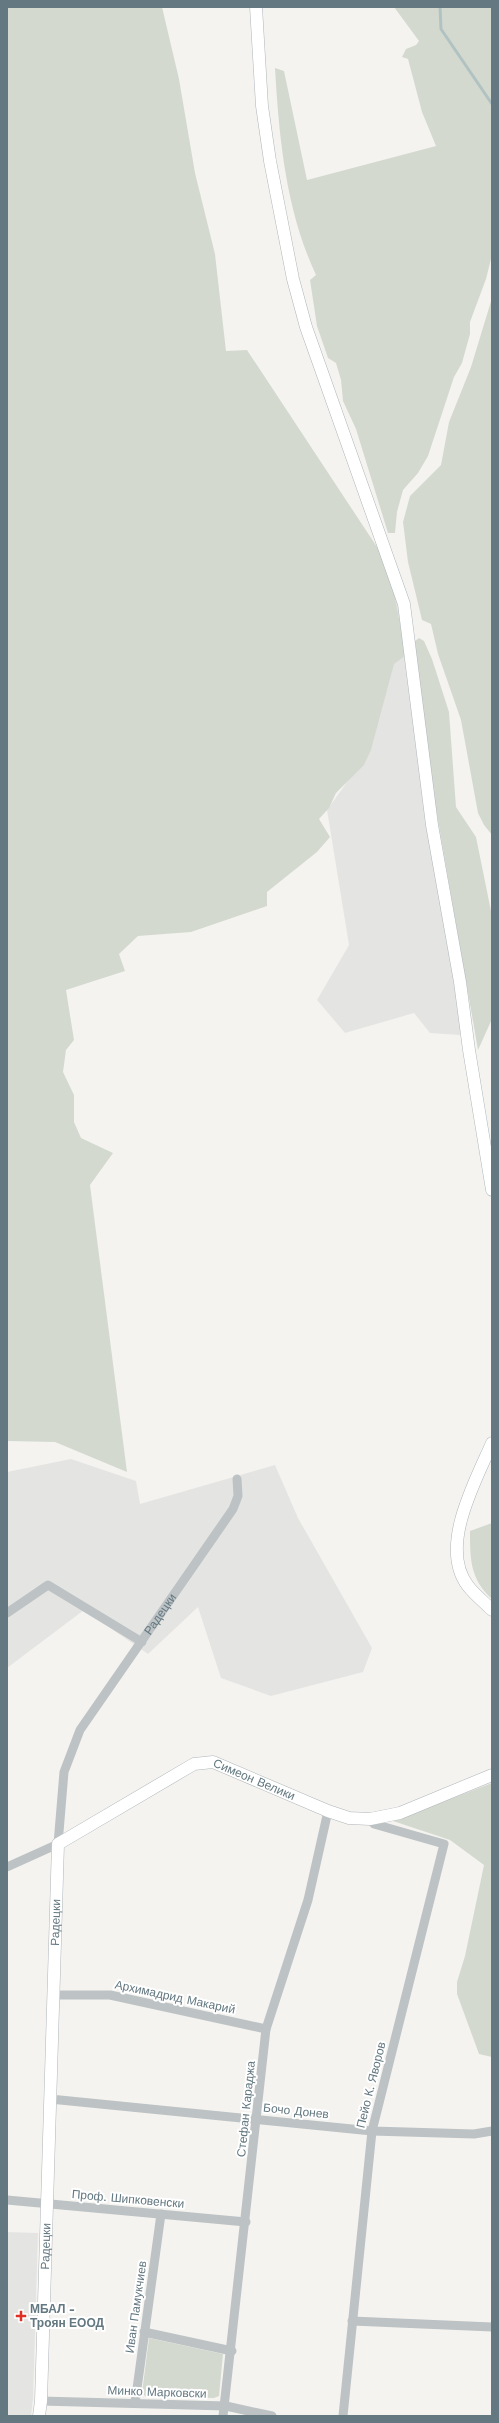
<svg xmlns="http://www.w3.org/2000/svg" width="499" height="2423" viewBox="0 0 499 2423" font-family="'Work Sans',sans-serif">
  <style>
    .built { fill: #e4e5e3 }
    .green { fill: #d4d9cf }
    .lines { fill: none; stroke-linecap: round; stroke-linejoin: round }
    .stream { stroke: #b1c2c3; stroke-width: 3 }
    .secondary-casing { stroke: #afb6b9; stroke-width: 13 }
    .street { stroke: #bdc2c4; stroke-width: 9 }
    .secondary { stroke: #fff; stroke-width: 12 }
    .poi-dot { fill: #de3025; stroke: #fff; stroke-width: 1.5 }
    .labels { text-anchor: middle; stroke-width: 4; stroke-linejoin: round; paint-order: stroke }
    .street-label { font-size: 12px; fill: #637880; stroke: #fff }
    .poi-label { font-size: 12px; font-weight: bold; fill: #637880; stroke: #fff; text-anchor: start }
  </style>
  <rect width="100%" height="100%" fill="#f4f3f0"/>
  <path class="built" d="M393,587l13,51 54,330v67l-30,-2 -16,-20 -69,20 -28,-33 32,-55 -22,-135 28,-39z
    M71,1459l65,22 4,23 135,-39 23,53 74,130 -9,24 -92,24 -50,-18 -23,-71 -50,47 -64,-44 -77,58v-196z
    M7,2232l31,1 -5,166 -2,17h-24z"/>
  <path class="green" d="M7,7h155l17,72 16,94 20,81 11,97 21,-1 132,200 14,38 13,67 -12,9 -23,86 -7,15 -28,28 -7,15 -10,11 11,18 -13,15 -50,40v14l-76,26 -53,4 -19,18 6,17 -59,19 8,50 -8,10 -3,22 11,23v27l7,16 32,15 -23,32 37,287 -72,-30 -48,-1z
    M394,7h98v248l-6,24 -16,43v12l-8,29 -8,14 -26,79 -10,17 -15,17 -6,22 -2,21h-7l-32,-104 -13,-28 -2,-21 -5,-17 -8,-5 -11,-32 -7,-46 6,-5c-30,-64 -37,-137 -41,-207l9,3 23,109 129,-34 -14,-34 -14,-53 -6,-2 4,-8 10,-4 3,-4z
    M492,298v537l-8,-10 -6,-12 -17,-93 -23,-66 -7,-30 -9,-4 -14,-58 -5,-40 7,-26 31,-31 8,-43 22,-55z
    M419,638l5,3 8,18 17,53 7,95 20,30 16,79v103l-14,31 -52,-299 -11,-110z
    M492,1523v76c-22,-20 -22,-40 -22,-68z
    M492,1783v274l-13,-3 -22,-60v-12l8,-26 19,-91 -34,-25 -57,-19z
    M149,2338l74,16 -4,42 -5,2 -68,-1 -4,-4z"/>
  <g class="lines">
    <path class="stream" d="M440,7l1,22 51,75"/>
    <g class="secondary-casing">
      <g id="secondary">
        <path d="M256,7l6,99 8,55 23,118 13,48 98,277 28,221 28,157 9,68 23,140"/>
        <path d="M492,1443c-16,37 -54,104 -24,143 6,8 16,16 24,24"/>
        <path id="s2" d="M39,2416l2,-15 17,-557 136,-80 19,-2 115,49 21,7 21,1 30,-6 92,-38"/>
      </g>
    </g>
    <g class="street">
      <path d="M7,1613l41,-28 94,57"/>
      <path id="s1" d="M7,1867l51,-23 6,-72 16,-42 153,-221 5,-13 -1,-17"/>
      <path d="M54,1995h56l156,34"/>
      <path d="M50,2099l322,32 102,3 18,-3"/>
      <path d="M7,2200l239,22"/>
      <path d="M352,2321l140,6"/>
      <path d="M144,2332l88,19"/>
      <path d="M41,2401l185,5 46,10"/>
      <path d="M135,2403l26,-189"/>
      <path d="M223,2416l43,-387 42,-129 20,-89"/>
      <path d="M343,2416l29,-285 72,-287 -70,-20 -4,-5"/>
    </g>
    <use href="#secondary" class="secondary"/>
  </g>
  <path class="poi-dot" d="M19 2310h4v4h4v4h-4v4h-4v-4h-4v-4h4z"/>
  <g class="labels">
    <g class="street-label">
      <text dy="4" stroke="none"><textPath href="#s1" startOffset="314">Радецки</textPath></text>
      <text dy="4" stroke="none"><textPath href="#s2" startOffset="794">Симеон Велики</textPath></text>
      <text dy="4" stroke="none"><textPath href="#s2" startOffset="494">Радецки</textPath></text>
      <text transform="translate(175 1997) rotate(12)" y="4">Архимадрид Макарий</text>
      <text transform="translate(371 2085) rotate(-76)" y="4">Пейо К. Яворов</text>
      <text transform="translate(246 2109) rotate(-84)" y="4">Стефан Караджа</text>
      <text transform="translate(296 2111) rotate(6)" y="4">Бочо Донев</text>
      <text transform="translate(128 2199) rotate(5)" y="4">Проф. Шипковенски</text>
      <text dy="4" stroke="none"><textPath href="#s2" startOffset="170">Радецки</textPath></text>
      <text transform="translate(136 2307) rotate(-82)" y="4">Иван Памукчиев</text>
      <text transform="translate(157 2392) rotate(2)" y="4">Минко Марковски</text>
    </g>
    <g class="poi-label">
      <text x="30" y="2313">МБАЛ -<tspan x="30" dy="14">Троян ЕООД</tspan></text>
    </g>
  </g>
  <rect width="499" height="2423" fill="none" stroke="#637880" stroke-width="16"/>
</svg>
